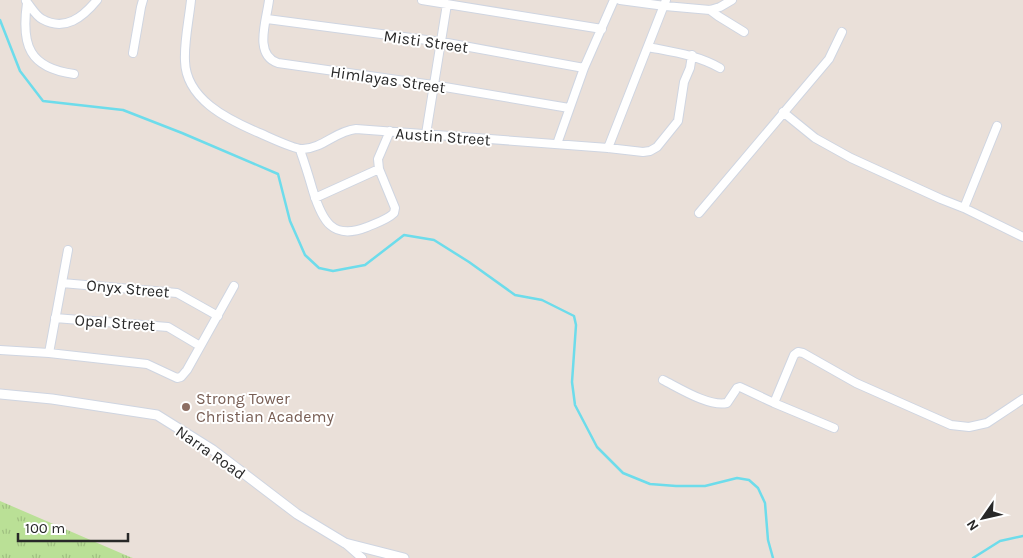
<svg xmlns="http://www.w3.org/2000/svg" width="1023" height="558" viewBox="0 0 1023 558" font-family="Karla,sans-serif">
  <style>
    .grass { fill: url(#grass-tufts) }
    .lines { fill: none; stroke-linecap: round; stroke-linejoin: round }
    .stream { stroke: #6ddceb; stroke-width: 2.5 }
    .minor-casing { stroke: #cfd5e1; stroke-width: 10 }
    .tertiary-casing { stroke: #cfd5e1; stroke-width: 11 }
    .minor { stroke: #fff; stroke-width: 8 }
    .tertiary { stroke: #fff; stroke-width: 9 }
    .education-dot { fill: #8d6e63; stroke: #fff; stroke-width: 2 }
    .labels { text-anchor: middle; stroke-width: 4; stroke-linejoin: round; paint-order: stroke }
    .street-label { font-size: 16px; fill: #282828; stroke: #fff }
    .education-label { font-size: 16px; fill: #785e54; stroke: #fff; text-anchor: start }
  </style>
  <defs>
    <pattern id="grass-tufts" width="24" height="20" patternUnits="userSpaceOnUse" patternTransform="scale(1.25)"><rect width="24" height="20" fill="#bae096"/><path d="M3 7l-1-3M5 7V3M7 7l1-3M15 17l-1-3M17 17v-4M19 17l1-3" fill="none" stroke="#a0c081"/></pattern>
  </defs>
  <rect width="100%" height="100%" fill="#eae0d9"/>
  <path class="grass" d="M0,501l130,56 3,1h-133z"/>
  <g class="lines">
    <path class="stream" d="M0,20l20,51 23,30 80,9 59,23 96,41 12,47 15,34 14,13 14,3 32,-6 39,-30 30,5 35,22 46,33 27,5 32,16 2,9 -4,57 3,23 22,42 26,26 27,11 26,2h29l32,-8 12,2 9,8 7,15 3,37 5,18
      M973,558l27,-17 23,-5"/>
    <g class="minor-casing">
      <path id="minor" d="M191,0c-2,20 -7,41 -6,61 1,38 42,58 72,71 10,4 38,18 46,17 20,-1 33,-18 53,-20l252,19 35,4 7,-1 7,-4 21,-26 6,-39 6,-14 2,-13
        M269,0c-2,19 -16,55 9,63l155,22 136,23
        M422,0l180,29
        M620,0l45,6 45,4 10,-3 12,-7
        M26,1c5,6 10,15 16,18 23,13 41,-2 55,-19
        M27,3c-6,42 2,65 47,71
        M710,10l8,6 26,16
        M267,19l175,23 142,26
        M648,47c25,5 49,8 72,21
        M133,53l8,-46 2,-7
        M783,112l32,26 36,20 90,41 23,9 59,29
        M426,134l21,-130
        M557,144l27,-76 30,-68
        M608,148l58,-148
        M300,150c5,14 9,27 13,41 9,29 19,50 54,36 9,-4 20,-7 27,-14l1,-5 -16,-39 -1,-10 12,-28
        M315,198l64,-29
        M964,208l33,-82
        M699,213l130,-154 13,-27
        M62,283l115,10 41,23
        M55,318l113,9 32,19
        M0,350l49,3 98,11 30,14 4,-1 6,-7 47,-84
        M49,353l19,-103
        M663,380c16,8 46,27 64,23l10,-15 3,-1 34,16 60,25
        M774,403l20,-48 4,-3 5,1 53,30 95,42 18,2 18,-4 36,-24
        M345,543l17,15"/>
    </g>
    <g class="tertiary-casing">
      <path id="tertiary" d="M0,394l52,5 105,16 56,35 84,64 48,29 59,15"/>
    </g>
    <use href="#minor" class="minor"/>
    <use href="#tertiary" class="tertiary"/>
  </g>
  <circle class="education-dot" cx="186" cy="407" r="5"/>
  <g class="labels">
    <g class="street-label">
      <text transform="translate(426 41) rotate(8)" y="6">Misti Street</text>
      <text transform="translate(388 79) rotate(8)" y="6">Himlayas Street</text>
      <text transform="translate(443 136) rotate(4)" y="6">Austin Street</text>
      <text transform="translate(128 288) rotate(5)" y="6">Onyx Street</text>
      <text transform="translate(115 322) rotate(4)" y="6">Opal Street</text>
      <text transform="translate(211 452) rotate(35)" y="6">Narra Road</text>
    </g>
    <g class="education-label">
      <text x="196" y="404">Strong Tower<tspan x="196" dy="18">Christian Academy</tspan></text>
    </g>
  </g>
  <g transform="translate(983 518) rotate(236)" stroke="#ffffff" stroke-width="4" paint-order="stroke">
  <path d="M0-4L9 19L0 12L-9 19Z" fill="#282828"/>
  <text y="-8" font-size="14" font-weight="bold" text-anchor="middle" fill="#282828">N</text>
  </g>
  <path d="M18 533v8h110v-8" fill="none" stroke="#282828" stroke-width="2.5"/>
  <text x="25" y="533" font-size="15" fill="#282828" stroke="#ffffff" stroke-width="4" paint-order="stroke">100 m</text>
</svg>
